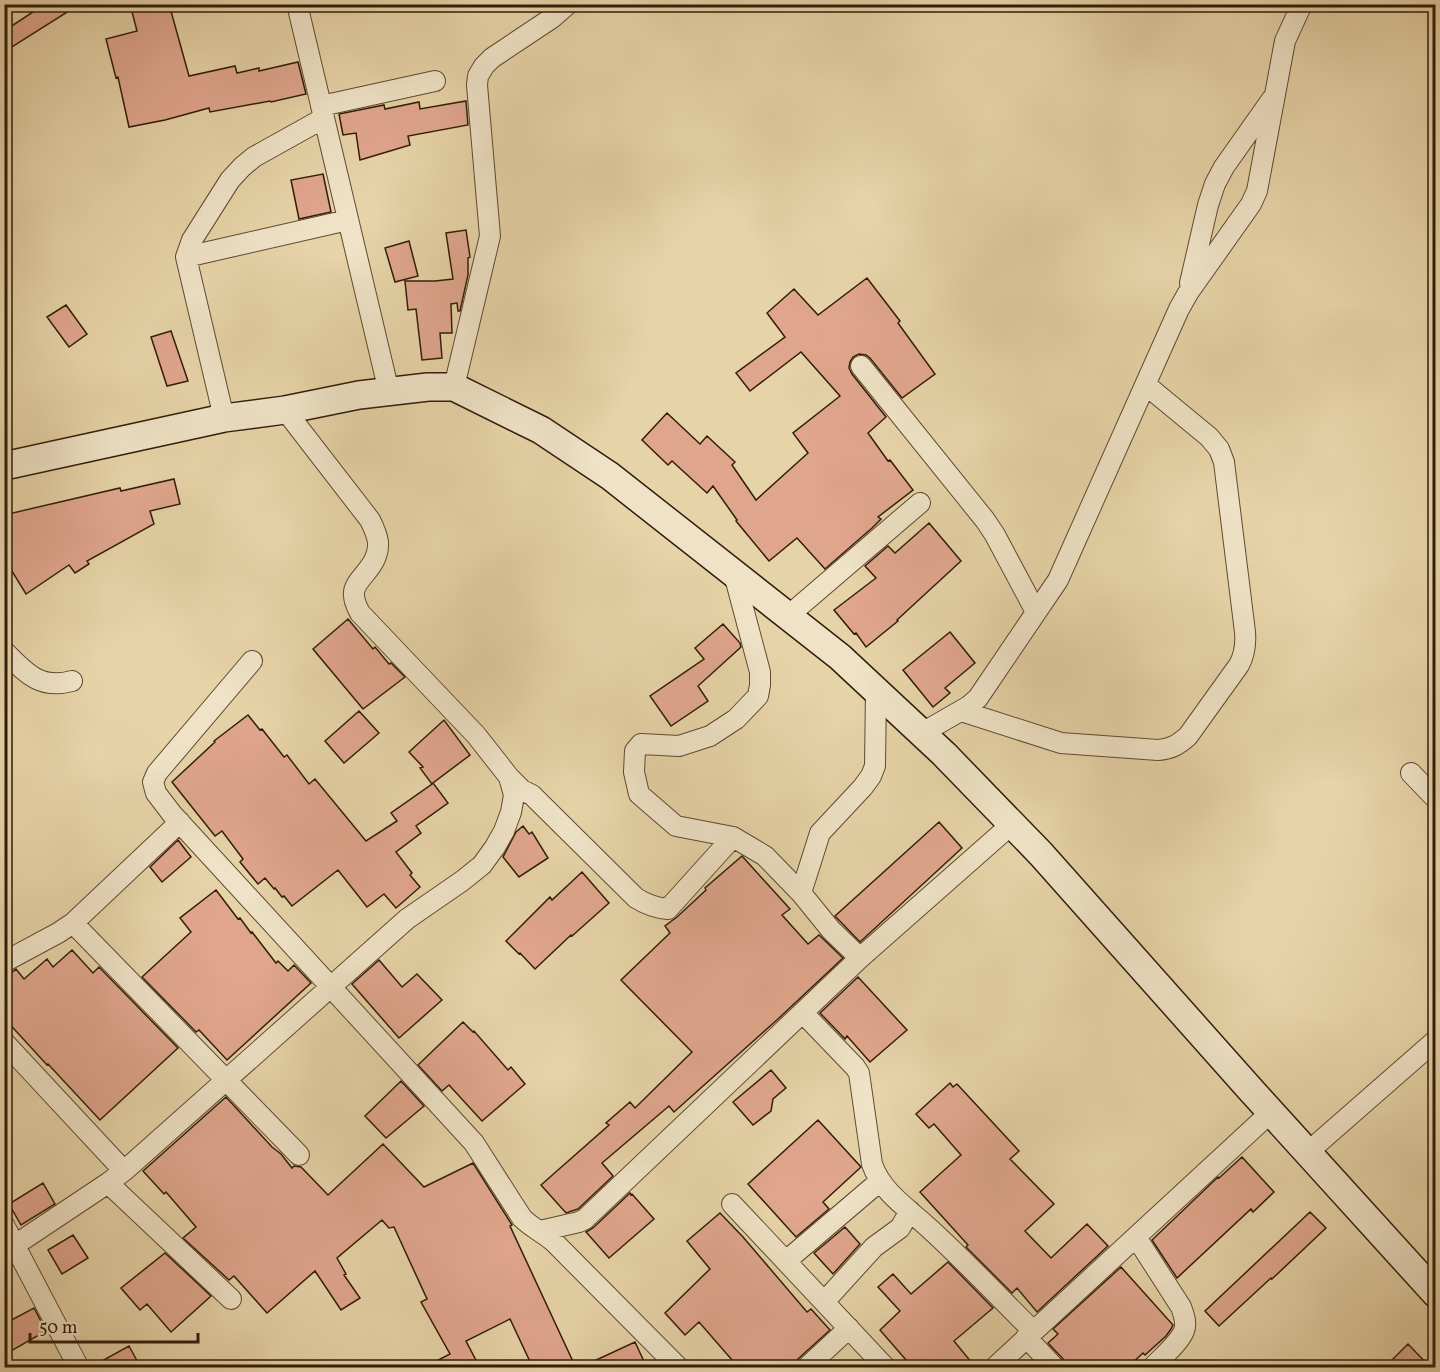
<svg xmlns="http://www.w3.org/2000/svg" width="1440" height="1372" viewBox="0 0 1440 1372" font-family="Vollkorn,serif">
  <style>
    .building { fill: #e0a68d; stroke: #311d0a; stroke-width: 1.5 }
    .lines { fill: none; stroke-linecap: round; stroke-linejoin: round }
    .street-casing { stroke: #5e4a31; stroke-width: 22 }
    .secondary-casing { stroke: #311d0a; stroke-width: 30 }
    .street { stroke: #efe2c6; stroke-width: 20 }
    .secondary { stroke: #efe2c6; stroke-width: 27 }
  </style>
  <rect width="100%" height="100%" fill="#e6d3a7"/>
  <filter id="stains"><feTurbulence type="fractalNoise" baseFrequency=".00333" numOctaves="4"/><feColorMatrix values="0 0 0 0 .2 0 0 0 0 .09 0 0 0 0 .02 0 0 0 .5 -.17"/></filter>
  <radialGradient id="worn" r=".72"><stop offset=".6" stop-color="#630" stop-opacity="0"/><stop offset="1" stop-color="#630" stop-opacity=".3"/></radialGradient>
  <path class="building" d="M28,4h52l-76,48v-21l29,-19z
    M130,4h39l20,72 46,-10 2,7 22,-5v3l39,-9 8,32 -35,8 -1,-1 -60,11 -1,-4 -44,12 -36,7 -11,-50 -2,1 -10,-39 31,-8z
    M466,101l2,24 -60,11 2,9 -50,15 -4,-27 -13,2 -4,-21 45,-9 1,4 34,-7 1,7z
    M323,174l8,38 -32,7 -8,-39z
    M466,230l4,27 -2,1v17l-8,36h-2l-1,-8 -6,1 1,29h-12l2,25 -20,2 -6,-51 -8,1 -3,-29h30l18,-2 -7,-46z
    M409,241l9,35 -23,6 -10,-34z
    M867,278l33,43 -2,2 37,51 -33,24 -32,-40 -4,-3 -7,-1 -6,3 -3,5 -1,6 3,6 34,43 -18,16 20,28 2,-1 23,30 -35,27 3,2 -9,9 -47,41 -28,-31 -28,23 -33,-40 1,-1 -24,-34 -6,7 -35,-32 -4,4 -26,-25 25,-27 33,31 7,-8 28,26 -3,3 24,35 52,-47 -15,-20 47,-37 -39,-44 -51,39 -14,-18 49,-36 -18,-24 27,-24 24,26z
    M66,305l21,29 -18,13 -22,-30z
    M171,331l17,50 -21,5 -16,-49z
    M174,479l6,25 -30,7 4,13 -67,37 2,3 -14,9 -6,-8 -43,29 -16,-26h1l-7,-14v-39l116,-27 1,3z
    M929,523l32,38 -64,59 1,1 -32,26 -10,-14 -2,1 -20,-24 42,-32 -11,-12 23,-20 7,7z
    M348,619l25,30 2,-2 14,17 2,-1 14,14 -42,32 -50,-60z
    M723,624l17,19 1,4 -43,39 10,15 -37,25 -21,-30 54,-37 -9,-11z
    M950,632l25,31 -30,25 5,5 -17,14 -30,-37z
    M359,711l20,22 -35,30 -19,-22z
    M248,715l12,15 2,-1 22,28 3,-2 22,29 6,-5 51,62 31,-20 -6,-8 41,-29 -12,-16 3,-1 -14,-15 35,-32 26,35 -37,28 15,20 -32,23 5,7 -25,19 16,21 -2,2 10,12 -24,21 -12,-14 -17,13 -29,-37 -46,36 -8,-10 -2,1 -7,-9 -1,1 -9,-11 -7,6 -18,-22 3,-3 -21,-28 -7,5 -43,-54 43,-40 -1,-1z
    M939,822l23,26 -102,94 -25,-26z
    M523,826l6,8 3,-2 16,26 -29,19 -16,-20 13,-25z
    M178,840l13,17 -29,25 -12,-15z
    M742,856l48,53 -8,6 26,29 11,-9 24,23 -65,61 -104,93 -5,-6 -67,57 11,13 -35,33 -12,4 -25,-28 68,-60 -3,-2 24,-21 5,6 57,-56 -71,-72 49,-47 -5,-7 12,-9 29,-27 -1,-2z
    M582,872l27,31 -37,33 -1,-1 -36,34 -15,-16 -1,1 -13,-13 44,-44 2,3z
    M216,890l22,29 2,-1 11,15 1,-1 24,31 2,-2 10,10 6,-6 17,18 -84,77 -28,-30 -3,2 -54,-55 49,-45 -11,-14z
    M72,950l21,23 6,-6 79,81 -78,72 -52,-56 -1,1 -43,-47v-39l12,-10 8,10 23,-20 6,8z
    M379,960l23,27 15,-13 25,26 -43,38 -47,-54z
    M858,977l49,53 -37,32 -23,-26 -2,3 -25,-26z
    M463,1022l10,10 1,-1 34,39 3,-3 14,17 -43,37 -33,-36 -7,6 -24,-26z
    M771,1070l15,18 -13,11 -2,12 -18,14 -20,-23z
    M401,1081l23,25 -38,32 -21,-22z
    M950,1083l3,4 4,-3 62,67 -9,8 44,45 -29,27 26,27 36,-34 21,22 -71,66 -20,-24 -5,5 -46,-46 2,-2 -48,-53 41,-37 -27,-31 -5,4 -13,-14z
    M226,1097l46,50 9,7 11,14 2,-2 7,1 27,28 55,-51 41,43 49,-24 39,62 -2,1 66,142h-43l-23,-49 -44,22 14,27h-57l27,-14 -29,-52 6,-3 -33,-72 -5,1 -7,-8 -45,38 9,16 -2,1 16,23 -19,12 -26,-39 -48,42 -33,-37 -5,4 -46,-42 13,-11 -30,-35 -2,2 -21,-23z
    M818,1120l43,47 -38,35 6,7 -33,28 -48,-53z
    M1242,1157l32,35 -21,20 -2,-3 -74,69 -25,-38 66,-63 1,1z
    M43,1183l12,21 -34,21 -12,-21z
    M630,1193l1,2 1,-1 22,25 -45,39 -23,-26 7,-4z
    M1310,1212l16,16 -54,51 -1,-1 -52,48 -14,-15z
    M720,1213l23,24 64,75 4,-3 19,21 -32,29 -6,9h-53l-40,-46 -14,13 -20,-22 45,-44 -23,-28z
    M845,1227l15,17 -27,30 -19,-21z
    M73,1235l15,23 -26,16 -14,-24z
    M165,1253l46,43 -40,36 -24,-28 -7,6 -19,-22z
    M948,1262l45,46 -39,33 22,27h-63l-33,-38 20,-19 -22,-24 15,-13 18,20z
    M1121,1267l52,58 -2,4 -5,7 -21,19 -2,-2 -16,15h-60l-3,-8 -16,-17 10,-9 -5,-5z
    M34,1308l12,23 -42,24v-31z
    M635,1342l12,26h-68z
    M1408,1344l23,24h-47z
    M129,1346l12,22h-50v-1z"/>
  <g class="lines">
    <g class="street-casing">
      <path id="street" d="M297,4l92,388
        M321,106l114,-25
        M186,257l162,-37
        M1190,283l18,-78 7,-21 9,-17 48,-68
        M861,366l124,154 10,15 41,77
        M454,387l36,-151 -13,-151 1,-9 6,-10 8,-8 60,-40 16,-14
        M285,410l85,110c3,6 7,15 8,22 2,26 -26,37 -24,53 0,7 3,12 6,18l116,122 33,42 13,13 10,5 7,7 97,96c11,7 20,10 32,11l65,-72 32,19 36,37 19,-60 43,-46 8,-11 4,-10 1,-75
        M224,418l-38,-161 6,-17 38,-60 12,-13 12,-10 70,-39
        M788,616l132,-113
        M4,651c21,21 35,39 68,30
        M252,661l-95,112 -4,9 3,11 16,21 302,329 48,75c10,10 22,15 32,24l125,126
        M961,711l100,32 97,7c13,-1 20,-5 30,-14l51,-71c6,-11 7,-21 6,-33l-21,-170 -5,-13 -10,-12 -63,-52
        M922,733l47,-27 9,-8 80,-118 121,-271 9,-16 63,-89 6,-13 28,-150 17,-37
        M1411,773l25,26
        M733,837l-57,-11 -37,-32 -5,-22 1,-21 6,-7 38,2 31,-10 26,-17 22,-23 2,-11v-13l-26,-98
        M73,923l226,232
        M860,958l152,-134
        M4,962l54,-29 15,-10 107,-101
        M803,1013l52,54 4,6 13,91c10,29 37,45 58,65 36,33 69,68 103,102
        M4,1042l120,129
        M1308,1152l128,-112
        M108,1183l123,116
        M732,1204l154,164
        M4,1225l75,143
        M540,1231l39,-9 6,-3 275,-261 -29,-28 -30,-37
        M1136,1237l45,70c3,8 6,16 3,24 -5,12 -23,27 -32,37
        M15,1245l93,-62 16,-12 283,-252 55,-38 20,-16 13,-18 9,-16 7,-19 3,-17 -5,-18
        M786,1261l94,-80
        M824,1302l50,-55 26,-19 10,-17
        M1026,1337l29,31
        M806,1368l43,-40
        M994,1368l277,-256"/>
    </g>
    <g class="secondary-casing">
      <path id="secondary" d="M4,466l220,-48 61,-8 74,-15 69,-8h26l87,43 69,46 230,181 104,97 97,100 209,235 186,205"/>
    </g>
    <use href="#street" class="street"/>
    <use href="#secondary" class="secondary"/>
  </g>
  <rect width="1440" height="1372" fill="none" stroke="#e6d3a7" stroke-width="24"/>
  <rect x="6" y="6" width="1428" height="1360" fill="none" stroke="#311d0a" stroke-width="3"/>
  <rect x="12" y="12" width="1416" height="1348" fill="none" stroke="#311d0a" stroke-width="1.5"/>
  <path d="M30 1333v9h168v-9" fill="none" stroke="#311d0a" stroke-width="3"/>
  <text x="39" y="1333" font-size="18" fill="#311d0a" stroke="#efe2c6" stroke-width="4.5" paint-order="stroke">50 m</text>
  <rect width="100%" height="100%" filter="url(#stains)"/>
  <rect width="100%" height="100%" fill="url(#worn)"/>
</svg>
